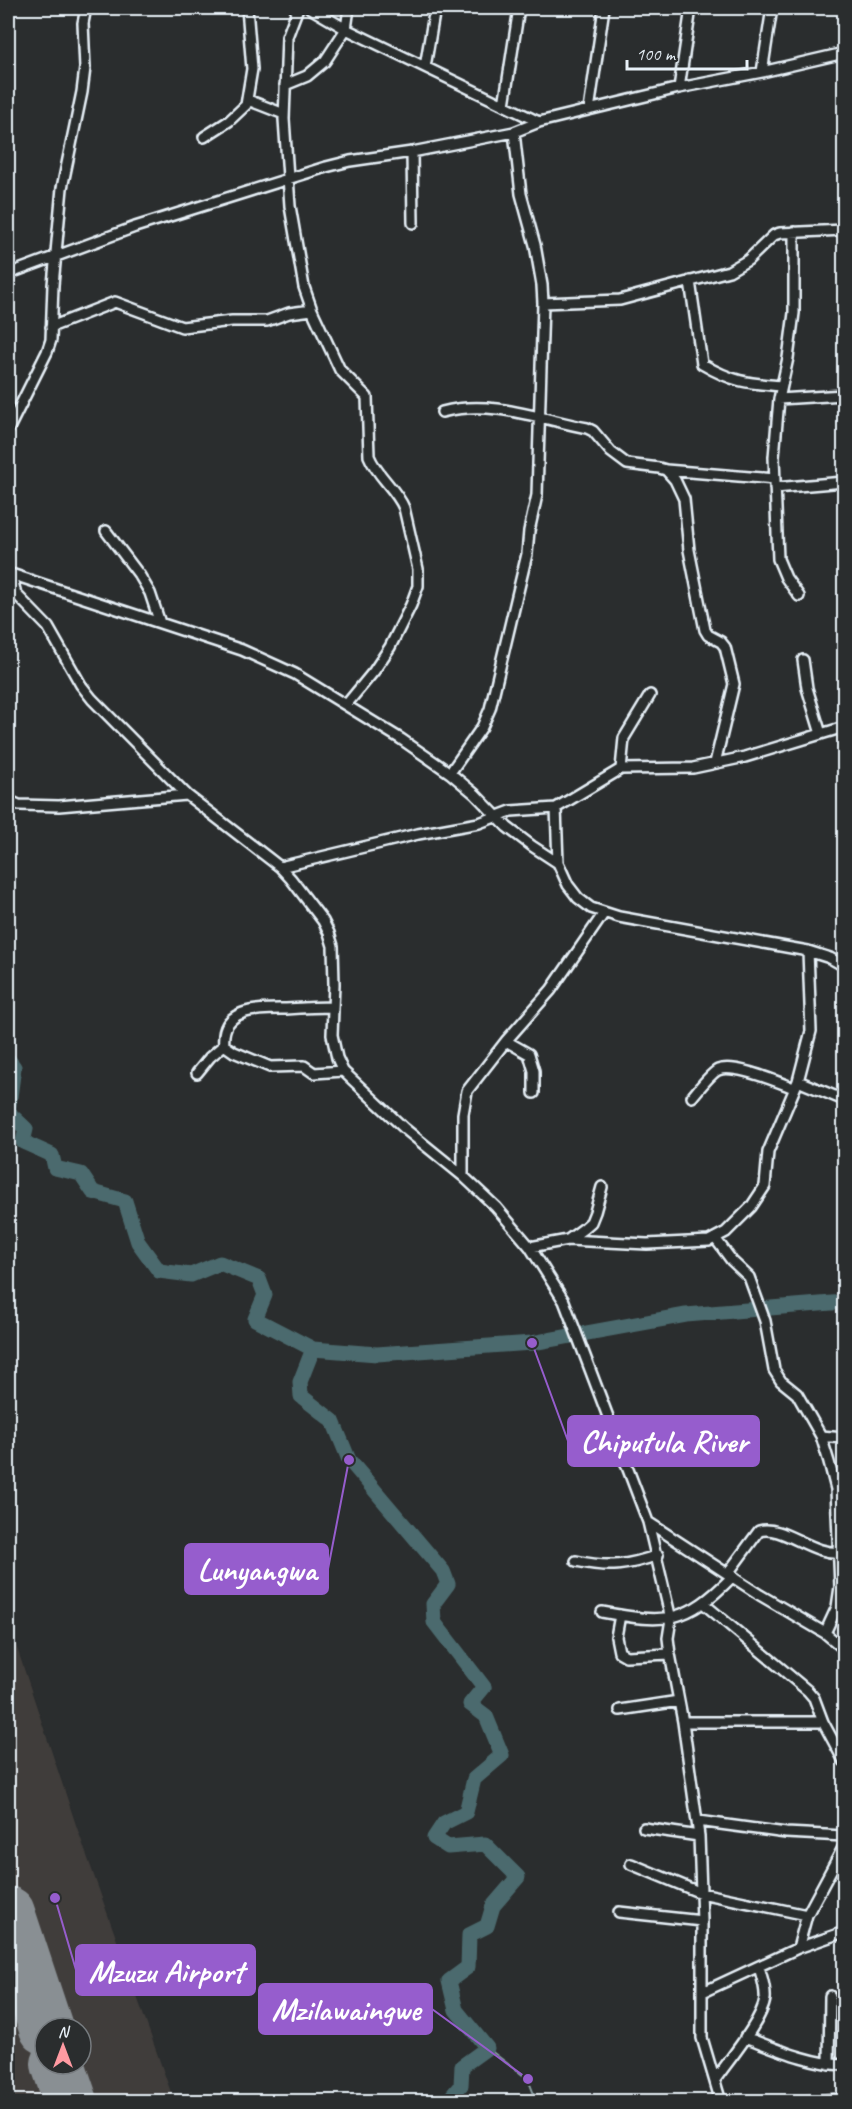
<svg xmlns="http://www.w3.org/2000/svg" width="852" height="2109" viewBox="0 0 852 2109" font-family="Caveat,sans-serif">
  <style>
    .built { fill: #403d3b; fill-rule: evenodd }
    .lines { fill: none; stroke-linecap: round; stroke-linejoin: round }
    .stream { stroke: #8aa1a5; stroke-width: 2 }
    .river { stroke: #4c6b6e; stroke-width: 15 }
    .runway { stroke: #898f93; stroke-width: 54 }
    .minor-casing { stroke: #e8f1f8; stroke-width: 14 }
    .minor { stroke: #2a2d2e; stroke-width: 9 }
    .leader { fill: none; stroke: #965dcd; stroke-width: 2 }
    .callout-dot { fill: #965dcd; stroke: #2a2d2e; stroke-width: 2 }
    .callout { fill: #965dcd; stroke: #965dcd; stroke-width: 2 }
    .callout-label { font-size: 32px; text-anchor: middle; font-weight: bold; fill: #fff }
  </style>
  <rect width="100%" height="100%" fill="#2a2d2e"/>
  <filter id="ink" filterUnits="userSpaceOnUse"><feTurbulence type="fractalNoise" baseFrequency=".0167" numOctaves="2"/><feDisplacementMap in="SourceGraphic" scale="12" xChannelSelector="R" yChannelSelector="G"/><feConvolveMatrix kernelMatrix="1 2 1 2 8 2 1 2 1" color-interpolation-filters="sRGB"/></filter>
  <g filter="url(#ink)">
    <path class="built" d="M8,1621l68,204 98,276h-166zM45,2028h36v36h-36z"/>
    <g class="lines">
      <path class="stream" d="M487,2048l41,31 9,23"/>
      <path class="river" d="M8,1059l6,8 -6,45 18,17 -3,13 29,13 3,13 26,6 12,18 32,9 13,41 21,29 32,4 29,-12 39,16 6,16 -10,24 58,30 -13,33 1,14 32,25 16,39 94,111 5,13 -15,20 1,18 50,65 -14,17 16,12 16,39 -28,24 -8,33 -22,11 -10,15 14,9 37,-3 33,33 -25,29 -6,20 -18,9 -1,32 -19,14 7,29 31,38 -25,18 -1,19 -14,17
        M313,1349l64,5 155,-11 154,-28 158,-13"/>
      <path class="runway" d="M8,1913l38,115
        M58,2064l13,38"/>
      <g class="minor-casing">
        <path id="minor" d="M298,8l-11,29 -3,82 6,87 14,81 8,23 28,60 27,27 2,59c8,20 27,33 35,52l14,61v17l-7,19 -21,42 -16,24 -28,34
          M310,8l36,21 193,93
          M425,67l10,-59
          M762,72l10,-64
          M285,85l22,-9 18,-15 21,-32 3,-21
          M679,88l12,-80
          M248,100l36,14
          M504,105l15,-97
          M589,110l15,-102
          M204,137l25,-16 17,-16 6,-36 -5,-61
          M412,152l1,71
          M794,232v81l-6,45 -9,41 -5,58 4,102 8,19 13,18
          M8,274l127,-47 191,-60 24,-6 62,-9 102,-20 25,-10 140,-34 83,-16 82,-19
          M690,281l12,83c31,18 44,19 79,22
          M543,303l77,-3 109,-29 19,-11 26,-25 6,-2 64,-3
          M51,327l64,-25 67,25 50,-6h35l22,-8 23,-3
          M779,399l65,-4
          M442,412c49,-13 98,7 145,16l6,3 18,21 16,12 32,4 7,2 9,10 9,19 5,51 16,80 3,5 13,7 4,5 9,37 -19,79
          M8,430l39,-78 4,-12 2,-55 9,-97 20,-96 3,-24 -2,-45 3,-15
          M666,470l109,9
          M775,488l69,-6
          M106,531l34,45 10,17 10,30
          M8,573l234,77 53,24 106,65 49,34 25,21 32,33 25,19 26,17 10,22 10,13 13,10 28,9 189,34 22,7 14,8
          M11,574l5,20 32,33 33,58 11,14 95,96 93,72 11,12 32,42 6,12 4,13 1,38 -2,51 5,23 6,13 62,58 58,47 33,31 34,40 34,54 84,221 23,97 -3,19 2,16 13,68 16,114 3,85v117l19,64
          M803,660l4,28 14,46
          M621,769l3,-31 26,-43
          M450,773l32,-46 8,-18 37,-155 2,-23 8,-36 6,-192 -1,-18 -7,-40 -14,-51 -7,-62
          M8,800l11,5 40,1 128,-11
          M556,808l2,55
          M280,867l138,-33 61,-11 32,-12 45,-3 65,-39 72,-1 52,-11 99,-30
          M333,1007c-16,0 -32,1 -47,2 -27,0 -66,-2 -62,36l10,7 36,15 34,-1 10,7 29,-2
          M506,1041l23,13 5,17v22
          M197,1073l13,-16 14,-12
          M798,1081l46,19
          M692,1097c6,-7 19,-24 26,-27 16,-7 60,12 76,18
          M463,1176v-62l4,-23 39,-50 45,-51 53,-77
          M715,1238l17,23 17,16 16,44 9,49 7,11 16,13 24,42 8,26 7,27 4,98 -3,20 -12,26
          M568,1240l79,4 62,-3 17,-9 25,-25 14,-21 3,-34 30,-71 13,-50 -3,-80
          M530,1247l38,-7 15,-11 8,-7 4,-10 7,-25
          M821,1436l23,2
          M648,1522l112,73 65,38 19,16
          M576,1561c33,7 51,5 82,-6
          M728,1573l31,-42c25,-7 53,26 85,21
          M703,1603l105,88 6,7 9,24 21,39
          M602,1612c64,12 84,12 131,-36
          M620,1615l-4,22 3,15 7,4 44,-2
          M620,1710l59,-9
          M683,1722h140
          M698,1821l88,12 58,3
          M644,1828l55,8
          M631,1864l70,29 106,22
          M619,1912l83,9
          M798,1948l9,-33 37,-69
          M703,1992l95,-44 46,-16
          M745,2037c32,12 66,27 99,28
          M829,2064l1,-68
          M715,2080c13,-19 47,-59 50,-81 1,-11 -3,-21 -6,-32
          M786,2102l58,-3"/>
      </g>
      <use href="#minor" class="minor"/>
    </g>
  </g>
  <path class="leader" d="M532 1343L568 1441M349 1460L328 1569M55 1898L76 1970M528 2079L432 2009"/>
  <g class="callout-dot">
    <circle cx="532" cy="1343" r="6"/>
    <circle cx="349" cy="1460" r="6"/>
    <circle cx="55" cy="1898" r="6"/>
    <circle cx="528" cy="2079" r="6"/>
  </g>
  <g class="callout">
    <rect x="568" y="1416" width="191" height="50" rx="6"/>
    <rect x="185" y="1544" width="143" height="50" rx="6"/>
    <rect x="76" y="1945" width="179" height="50" rx="6"/>
    <rect x="259" y="1984" width="173" height="50" rx="6"/>
  </g>
  <g class="callout-label">
    <text x="664" y="1452">Chiputula River</text>
    <text x="257" y="1580">Lunyangwa</text>
    <text x="166" y="1982">Mzuzu Airport</text>
    <text x="346" y="2020">Mzilawaingwe</text>
  </g>
  <rect width="852" height="2109" fill="none" stroke="#2a2d2e" stroke-width="30"/>
  <rect x="15" y="15" width="822" height="2079" fill="none" stroke="#e8f1f8" stroke-width="2" filter="url(#ink)"/>
  <g transform="translate(63 2046)"><circle r="28" fill="#2a2d2e" stroke="#767b7f" stroke-width="1.5"/>
  <path d="M0-4.5L10 22L0 15L-10 22Z" fill="#ff9aa2"/>
  <text y="-9" font-size="16" font-weight="bold" text-anchor="middle" fill="#e8f1f8">N</text>
  </g>
  <path d="M627 60v9h120v-9" fill="none" stroke="#e8f1f8" stroke-width="3"/>
  <text x="636" y="60" font-size="18" fill="#e8f1f8" stroke="#2a2d2e" stroke-width="4.5" paint-order="stroke">100 m</text>
</svg>
